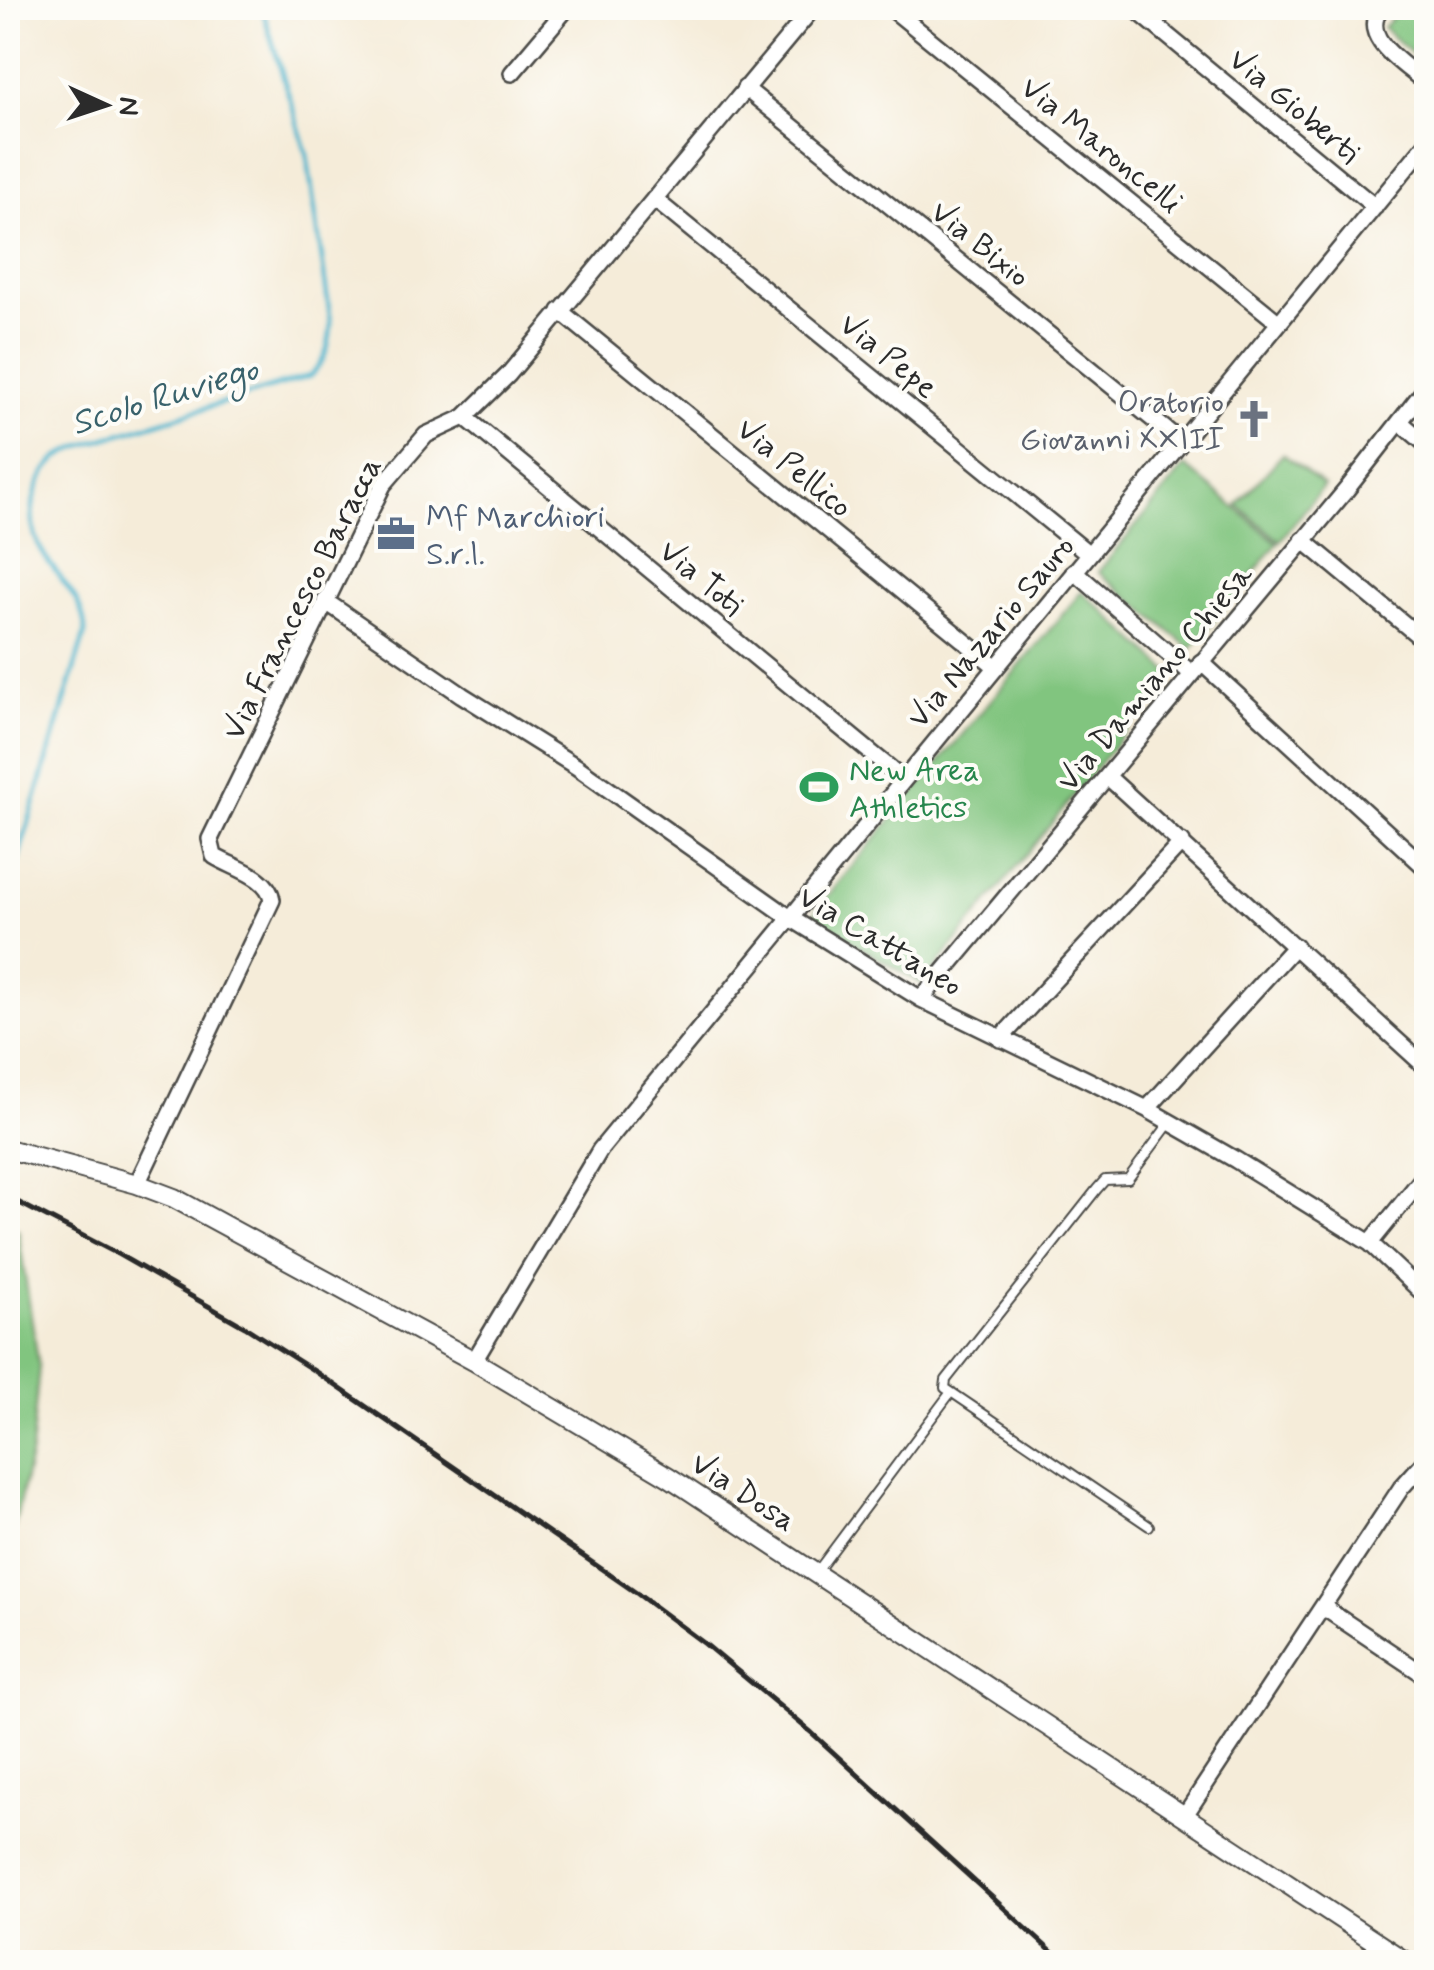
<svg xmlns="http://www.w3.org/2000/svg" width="1434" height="1970" viewBox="0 0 1434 1970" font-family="Mynerve,sans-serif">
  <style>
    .green { fill: #81c57f; stroke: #567855; stroke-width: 2.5 }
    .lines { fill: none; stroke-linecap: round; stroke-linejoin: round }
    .stream { stroke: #4eb5cd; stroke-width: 5 }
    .service-casing { stroke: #494845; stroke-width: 12 }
    .minor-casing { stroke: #494845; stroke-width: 20 }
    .tertiary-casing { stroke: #494845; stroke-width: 22 }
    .service { stroke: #fff; stroke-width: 8 }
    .minor { stroke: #fff; stroke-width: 15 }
    .tertiary { stroke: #fff; stroke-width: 18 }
    .rail { stroke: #2b2b2b; stroke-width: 5 }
    .labels { text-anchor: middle; stroke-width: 8; stroke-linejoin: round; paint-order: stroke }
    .street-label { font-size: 32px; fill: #2b2b2b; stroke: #fdfcf7 }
    .worship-label { font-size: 32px; fill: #5b616d; stroke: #fdfcf7; text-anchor: end }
    .service-label { font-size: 32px; fill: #4e5e75; stroke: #fdfcf7; text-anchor: start }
    .leisure-label { font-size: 32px; fill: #27864d; stroke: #fdfcf7; text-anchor: start }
    .water-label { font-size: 35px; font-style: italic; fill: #39626c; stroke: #fdfcf7 }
  </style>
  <rect width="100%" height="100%" fill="#fdfcf7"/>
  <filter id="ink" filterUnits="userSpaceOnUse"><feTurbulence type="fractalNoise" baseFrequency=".01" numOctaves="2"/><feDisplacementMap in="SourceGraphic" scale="20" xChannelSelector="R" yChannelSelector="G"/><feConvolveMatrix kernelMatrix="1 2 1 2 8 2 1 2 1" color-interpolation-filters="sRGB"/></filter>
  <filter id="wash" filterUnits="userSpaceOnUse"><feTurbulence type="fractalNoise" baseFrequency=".0048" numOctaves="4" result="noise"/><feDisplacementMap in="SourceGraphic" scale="40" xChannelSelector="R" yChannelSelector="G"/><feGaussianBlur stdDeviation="2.25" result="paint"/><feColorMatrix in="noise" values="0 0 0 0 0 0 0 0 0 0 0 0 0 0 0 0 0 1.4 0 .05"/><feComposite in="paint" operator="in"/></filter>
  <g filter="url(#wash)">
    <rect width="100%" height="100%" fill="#f5ecd9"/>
    <path class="green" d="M1402,8h24v59l-43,-39z
      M1283,454l41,32 -44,55 -43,-36z
      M1185,466l93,77 -87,106 -93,-77z
      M1082,591l90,83 -250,310 -105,-63 -2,-10z
      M8,1225l10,5 21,137 -8,85 -23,102z"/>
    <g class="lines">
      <path class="stream" d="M8,892l77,-259c1,-55 -76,-76 -46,-149 10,-23 22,-30 45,-39l226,-69c16,-14 20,-33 21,-53l-24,-168 -45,-147"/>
    </g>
  </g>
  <g filter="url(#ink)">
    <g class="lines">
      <g class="service-casing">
        <path id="service" d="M543,8l14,12
          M1149,1526l-198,-134 -6,-4 1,-8 151,-191 8,-9 23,-1 43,-58
          M816,1573l135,-181"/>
      </g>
      <g class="minor-casing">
        <path id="minor" d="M891,8l388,315
          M1134,8l241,199
          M1381,8c-24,30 25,57 45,75
          M512,73l55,-65
          M745,88l436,354
          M654,199l435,355
          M560,311l435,355
          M465,417l438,362
          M1400,422l26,22
          M1303,540l123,102
          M1074,571l118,103
          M325,601l137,94 115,72 212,150 132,82 226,110 89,51 134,83 56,53
          M1201,662l225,206
          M1108,777l318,290
          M921,999l426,-510 79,-101
          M1000,1039l182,-197
          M1147,1109l148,-163
          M137,1184l135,-284c-3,-24 -39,-32 -58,-44l-4,-17 173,-354 43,-50 39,-18 43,-42 305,-367
          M1370,1243l56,-69
          M474,1361l126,-211 826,-1006
          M1323,1607l103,69
          M1185,1815l216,-327 25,-28"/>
      </g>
      <g class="tertiary-casing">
        <path id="tertiary" d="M8,1149l129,35 37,14 300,163 195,116 737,485"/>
      </g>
      <use href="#service" class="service"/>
      <use href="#minor" class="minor"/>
      <use href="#tertiary" class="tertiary"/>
      <path class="rail" d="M8,1197l106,55 131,75 71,45 319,220 70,52 107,89 251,229"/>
    </g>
  </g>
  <defs>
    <g id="church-bare" transform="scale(3)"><path d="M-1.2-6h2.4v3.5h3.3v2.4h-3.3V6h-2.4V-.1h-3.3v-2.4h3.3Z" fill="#6b7280" stroke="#fdfcf7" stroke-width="2.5" paint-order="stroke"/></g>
    <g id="office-bare" transform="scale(3)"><path d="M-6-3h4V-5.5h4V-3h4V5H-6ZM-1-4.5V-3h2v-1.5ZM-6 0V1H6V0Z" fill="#5c6f8a" stroke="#fdfcf7" stroke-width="2.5" paint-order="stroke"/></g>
    <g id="stadium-bare" transform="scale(3)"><path d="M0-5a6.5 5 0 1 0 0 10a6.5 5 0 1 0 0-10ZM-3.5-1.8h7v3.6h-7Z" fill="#2e9e5b" stroke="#fdfcf7" stroke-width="2.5" paint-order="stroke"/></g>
  </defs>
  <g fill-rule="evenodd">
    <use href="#church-bare" x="1254" y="419"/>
    <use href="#office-bare" x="396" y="534"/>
    <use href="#stadium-bare" x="819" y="787"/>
  </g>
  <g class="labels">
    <g class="street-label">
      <text transform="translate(1295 105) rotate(40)" y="11">Via Gioberti</text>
      <text transform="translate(1102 144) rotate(39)" y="11">Via Maroncelli</text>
      <text transform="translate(981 243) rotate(39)" y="11">Via Bixio</text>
      <text transform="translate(889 355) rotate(39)" y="11">Via Pepe</text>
      <text transform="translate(795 467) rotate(39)" y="11">Via Pellico</text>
      <text transform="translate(702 577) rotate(40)" y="11">Via Toti</text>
      <text transform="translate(301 598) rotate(-63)" y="11">Via Francesco Baracca</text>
      <text transform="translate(990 631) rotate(-50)" y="11">Via Nazario Sauro</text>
      <text transform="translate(1154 677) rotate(-50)" y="11">Via Damiano Chiesa</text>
      <text transform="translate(881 940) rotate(31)" y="11">Via Cattaneo</text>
      <text transform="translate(744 1491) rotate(33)" y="11">Via Dosa</text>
    </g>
    <g class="worship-label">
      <text x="1224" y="412">Oratorio<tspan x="1224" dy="37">Giovanni XXIII</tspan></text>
    </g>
    <g class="service-label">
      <text x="426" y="527">Mf Marchiori<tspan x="426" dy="37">S.r.l.</tspan></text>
    </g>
    <g class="leisure-label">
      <text x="849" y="780">New Area<tspan x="849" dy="37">Athletics</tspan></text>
    </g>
    <g class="water-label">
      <text transform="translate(164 395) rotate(-17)" y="12">Scolo Ruviego</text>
    </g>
  </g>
  <rect width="1434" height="1970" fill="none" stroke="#fdfcf7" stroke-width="40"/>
  <g transform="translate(105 105) rotate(93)" stroke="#fdfcf7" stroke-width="8" paint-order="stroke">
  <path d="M0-8L18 38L0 25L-18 38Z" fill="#2b2b2b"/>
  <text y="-15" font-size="28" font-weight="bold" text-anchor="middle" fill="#2b2b2b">N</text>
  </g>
</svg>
